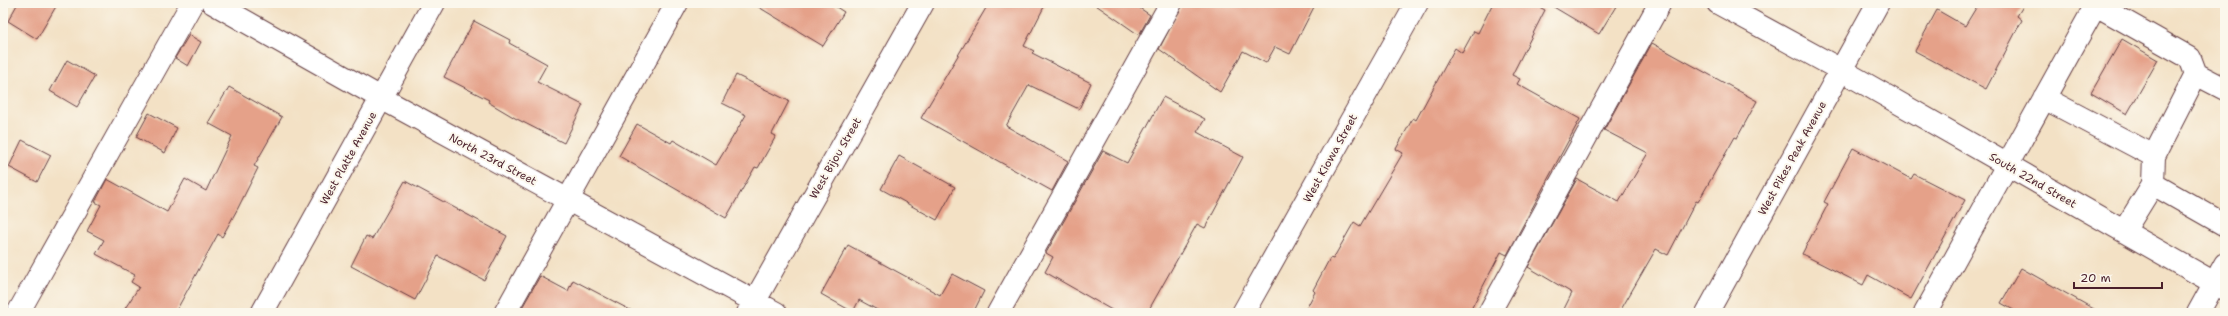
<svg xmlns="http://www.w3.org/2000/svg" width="2228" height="316" viewBox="0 0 2228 316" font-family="'Shantell Sans',sans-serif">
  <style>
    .building { fill: #e5a189 }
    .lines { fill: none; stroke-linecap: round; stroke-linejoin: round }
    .minor-casing { stroke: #633c42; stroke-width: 24 }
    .major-casing { stroke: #633c42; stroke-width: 24 }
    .minor { stroke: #fff; stroke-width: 22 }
    .major { stroke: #fff; stroke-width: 22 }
    .labels { text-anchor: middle; stroke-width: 4; stroke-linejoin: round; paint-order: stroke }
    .street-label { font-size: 11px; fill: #4a1f2b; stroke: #fbf7ec }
  </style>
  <rect width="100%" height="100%" fill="#fbf7ec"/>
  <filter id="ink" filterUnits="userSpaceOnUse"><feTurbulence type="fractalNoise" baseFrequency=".025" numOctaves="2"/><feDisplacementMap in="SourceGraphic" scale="8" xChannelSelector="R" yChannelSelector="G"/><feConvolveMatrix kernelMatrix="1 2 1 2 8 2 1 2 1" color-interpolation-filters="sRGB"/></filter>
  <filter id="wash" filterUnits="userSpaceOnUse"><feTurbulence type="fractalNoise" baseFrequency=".012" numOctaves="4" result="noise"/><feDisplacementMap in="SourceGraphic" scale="16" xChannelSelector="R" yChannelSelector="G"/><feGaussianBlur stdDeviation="0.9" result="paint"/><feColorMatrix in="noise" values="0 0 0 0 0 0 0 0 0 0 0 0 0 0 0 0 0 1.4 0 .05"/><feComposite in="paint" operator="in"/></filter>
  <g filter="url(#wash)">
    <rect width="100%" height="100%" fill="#f3e1c5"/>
    <g id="blocks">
      <path class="building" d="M18,3h40l-21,36 -29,-18z
        M752,3h78l14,9 -21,34z
        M989,3h57l-22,43 10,5 -2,2 59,30 -12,26 -50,-24 -23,41 62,35 -16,30 -131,-73z
        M1093,3h39l18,12 -11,20z
        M1183,3h133l-26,51 -15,-7 -9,16 -23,-12 -23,41 -61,-43z
        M1493,3h38l14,7 -33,65 8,4 -3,5 63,35 -73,136 -6,-3 -32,61h-165l11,-21 -2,-2 17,-32 3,1 21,-37 6,4 43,-73 -7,-4 17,-31 3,2 39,-72 7,5 12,-22 4,2z
        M1547,3h71l-19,31z
        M1979,3h46l-8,13 5,4 -36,69 -71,-38 22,-41 28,16z
        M474,21l36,19 -1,3 38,21 -10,18 46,23 -19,38 -49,-25 -27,-16 1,-2 -45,-23z
        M189,35l12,7 -13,24 -13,-8z
        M2122,39l36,21 -31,54 -36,-21z
        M1652,43l105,58 -20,37 -2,-1 -37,65 -2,-1 -28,54 -12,-6 -37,64h-57l10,-20 -44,-26 49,-88 42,23 29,-49 -44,-23z
        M67,60l28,16 -18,31 -27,-16z
        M736,75l53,26 -17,33 4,2 -18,32 -3,-1 -29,51 -107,-62 18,-32 34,19 2,-3 43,25 30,-50 -24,-12z
        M229,87l53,30 -28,49 4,2 -20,40 -16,29 -4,-3 -43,79h-53l17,-26 -8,-5 4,-7 -39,-21 8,-14 -17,-9 14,-26 -6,-3 12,-23 60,33 18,-33 21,12 26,-55 -24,-13z
        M1163,97l42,22 -8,13 46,25 -38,71 -8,-4 -50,89h-30l-72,-41 8,-15 -7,-4 57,-102 24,12z
        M149,113l28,15 -12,25 -29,-16z
        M22,140l29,15 -14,27 -28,-15z
        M1853,148l58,31 3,-5 51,26 -54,99 -43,-24 -5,10 -61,-31 26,-50 -4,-2z
        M899,156l56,31 -18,33 -56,-31z
        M405,181l102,55 -23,44 -46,-24 -23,44 -64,-34 15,-30 6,3z
        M848,245l92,50 12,-21 32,17 -11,22h-90l-24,-13 -6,12 -32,-18z
        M2021,268l80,45h-82l-18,-10z
        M540,276l28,15 5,-11 63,33h-117z"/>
    </g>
  </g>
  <g filter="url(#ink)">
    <use href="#blocks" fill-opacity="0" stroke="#633c42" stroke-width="1"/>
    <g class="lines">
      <g class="minor-casing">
        <path id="minor" d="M213,3l168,95 395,215
          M1718,3l123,67 384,219
          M2096,5l94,53 6,16 -42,82
          M2196,74l29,15
          M2044,98l110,58 -1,28 -29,47
          M2153,184l72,41
          M18,313l174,-310
          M262,313l172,-310
          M505,313l172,-310
          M748,313l175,-310
          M998,313l173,-310
          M1243,313l174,-310
          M1489,313l171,-310
          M1707,313l171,-310
          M1925,313l172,-310"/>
      </g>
      <g class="major-casing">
        <path id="major" d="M2198,313l27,-49"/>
      </g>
      <use href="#minor" class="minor"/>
      <use href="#major" class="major"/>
    </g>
  </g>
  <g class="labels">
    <g class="street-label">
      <text transform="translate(348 158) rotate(-61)" y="4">West Platte Avenue</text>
      <text transform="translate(835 158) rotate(-60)" y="4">West Bijou Street</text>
      <text transform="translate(1330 158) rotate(-61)" y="4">West Kiowa Street</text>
      <text transform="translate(1792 158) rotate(-61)" y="4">West Pikes Peak Avenue</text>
      <text transform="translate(493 159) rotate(28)" y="4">North 23rd Street</text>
      <text transform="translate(2033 180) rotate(30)" y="4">South 22nd Street</text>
    </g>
  </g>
  <rect width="2228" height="316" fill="none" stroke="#fbf7ec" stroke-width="16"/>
  <path d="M2074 282v6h88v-6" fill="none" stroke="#4a1f2b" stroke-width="2"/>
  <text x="2080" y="282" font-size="12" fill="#4a1f2b" stroke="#fbf7ec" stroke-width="3" paint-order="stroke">20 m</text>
</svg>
